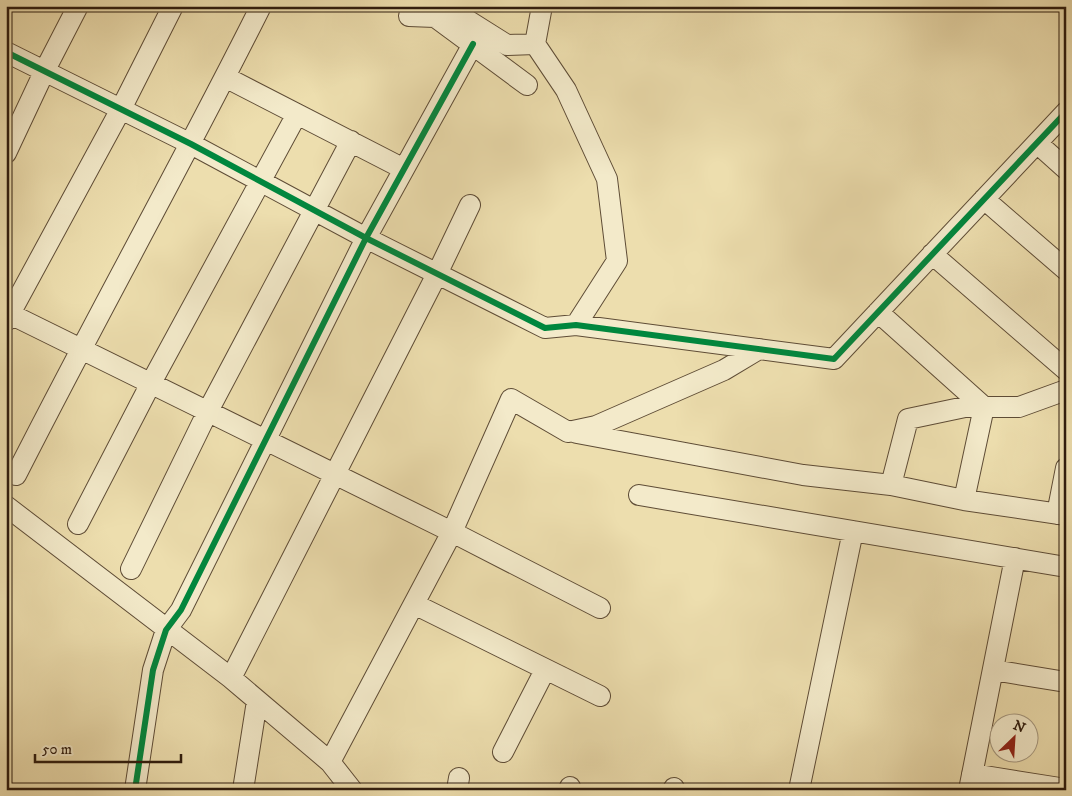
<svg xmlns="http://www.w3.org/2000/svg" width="1072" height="796" viewBox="0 0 1072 796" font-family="'IM FELL DW Pica',serif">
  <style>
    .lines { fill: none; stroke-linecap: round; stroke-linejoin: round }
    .minor-casing { stroke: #5e4c36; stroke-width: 22 }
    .minor { stroke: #f3eaca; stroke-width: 20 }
    .cycleway-casing { stroke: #f3eaca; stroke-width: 9 }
    .cycleway { stroke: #00873e; stroke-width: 6 }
  </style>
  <rect width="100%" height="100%" fill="#eddeae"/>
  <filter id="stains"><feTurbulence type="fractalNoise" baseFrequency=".004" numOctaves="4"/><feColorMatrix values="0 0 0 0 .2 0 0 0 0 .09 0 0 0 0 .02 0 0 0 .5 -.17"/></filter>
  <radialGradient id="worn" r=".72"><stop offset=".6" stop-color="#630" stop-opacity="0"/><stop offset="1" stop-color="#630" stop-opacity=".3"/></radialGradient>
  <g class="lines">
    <g class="minor-casing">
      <path id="minor" d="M445,6l62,39 28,-1
        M542,6l-7,38 31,46 41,89 10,82 -41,64
        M409,16l26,1 92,68
        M6,52l185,92 175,94 179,90 31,-3 258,34 232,-247
        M225,77l179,92
        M1037,143l29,26
        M6,153l39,-83 33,-64
        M984,199l82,71
        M932,254l134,116
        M6,312l446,220 148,76
        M878,312l106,95 -20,93
        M6,321l115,-212 52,-103
        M577,433l226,42 88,10 73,15 102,15
        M16,475c80,-158 166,-311 245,-469
        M891,485l17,-66 57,-12h54l47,-17
        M639,495l427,72
        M6,506l225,172 99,84 22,28
        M1057,514l9,-46
        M78,524l73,-141 146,-269
        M131,569l77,-158 143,-270
        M414,604l186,92
        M993,670l73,12
        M231,678l206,-404 33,-69
        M503,752l42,-82
        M330,762l122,-230 59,-133 57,33 28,-6 128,-56 35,-21
        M972,774l94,15
        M135,790l18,-120 13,-40 15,-20 185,-372 107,-194
        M243,790l14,-89
        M457,790l2,-12
        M569,790l1,-3
        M673,790l1,-2
        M799,790l54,-259
        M969,790l46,-232"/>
    </g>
    <use href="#minor" class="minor"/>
    <g class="cycleway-casing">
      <path id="cycleway" d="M6,52l185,92 175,94 179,90 31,-3 258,34 232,-247
        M135,790l18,-120 13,-40 15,-20 185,-372 107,-194"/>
    </g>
    <use href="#cycleway" class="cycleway"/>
  </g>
  <rect width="1072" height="796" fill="none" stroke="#eddeae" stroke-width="25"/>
  <rect x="8" y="8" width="1057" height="781" fill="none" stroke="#2f1c0e" stroke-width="2.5"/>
  <rect x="12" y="12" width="1047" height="771" fill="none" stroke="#2f1c0e"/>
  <g transform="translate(1014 738) rotate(25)"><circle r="24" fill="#f3eaca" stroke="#a5987f"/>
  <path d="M0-4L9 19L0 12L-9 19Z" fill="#8f2418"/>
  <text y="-8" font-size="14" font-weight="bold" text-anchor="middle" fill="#2f1c0e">N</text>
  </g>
  <path d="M35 754v8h146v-8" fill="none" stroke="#2f1c0e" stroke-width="2.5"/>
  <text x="42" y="754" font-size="15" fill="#2f1c0e" stroke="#f3eaca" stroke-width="4" paint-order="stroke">50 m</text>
  <rect width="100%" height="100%" filter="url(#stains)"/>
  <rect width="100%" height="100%" fill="url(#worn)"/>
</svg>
